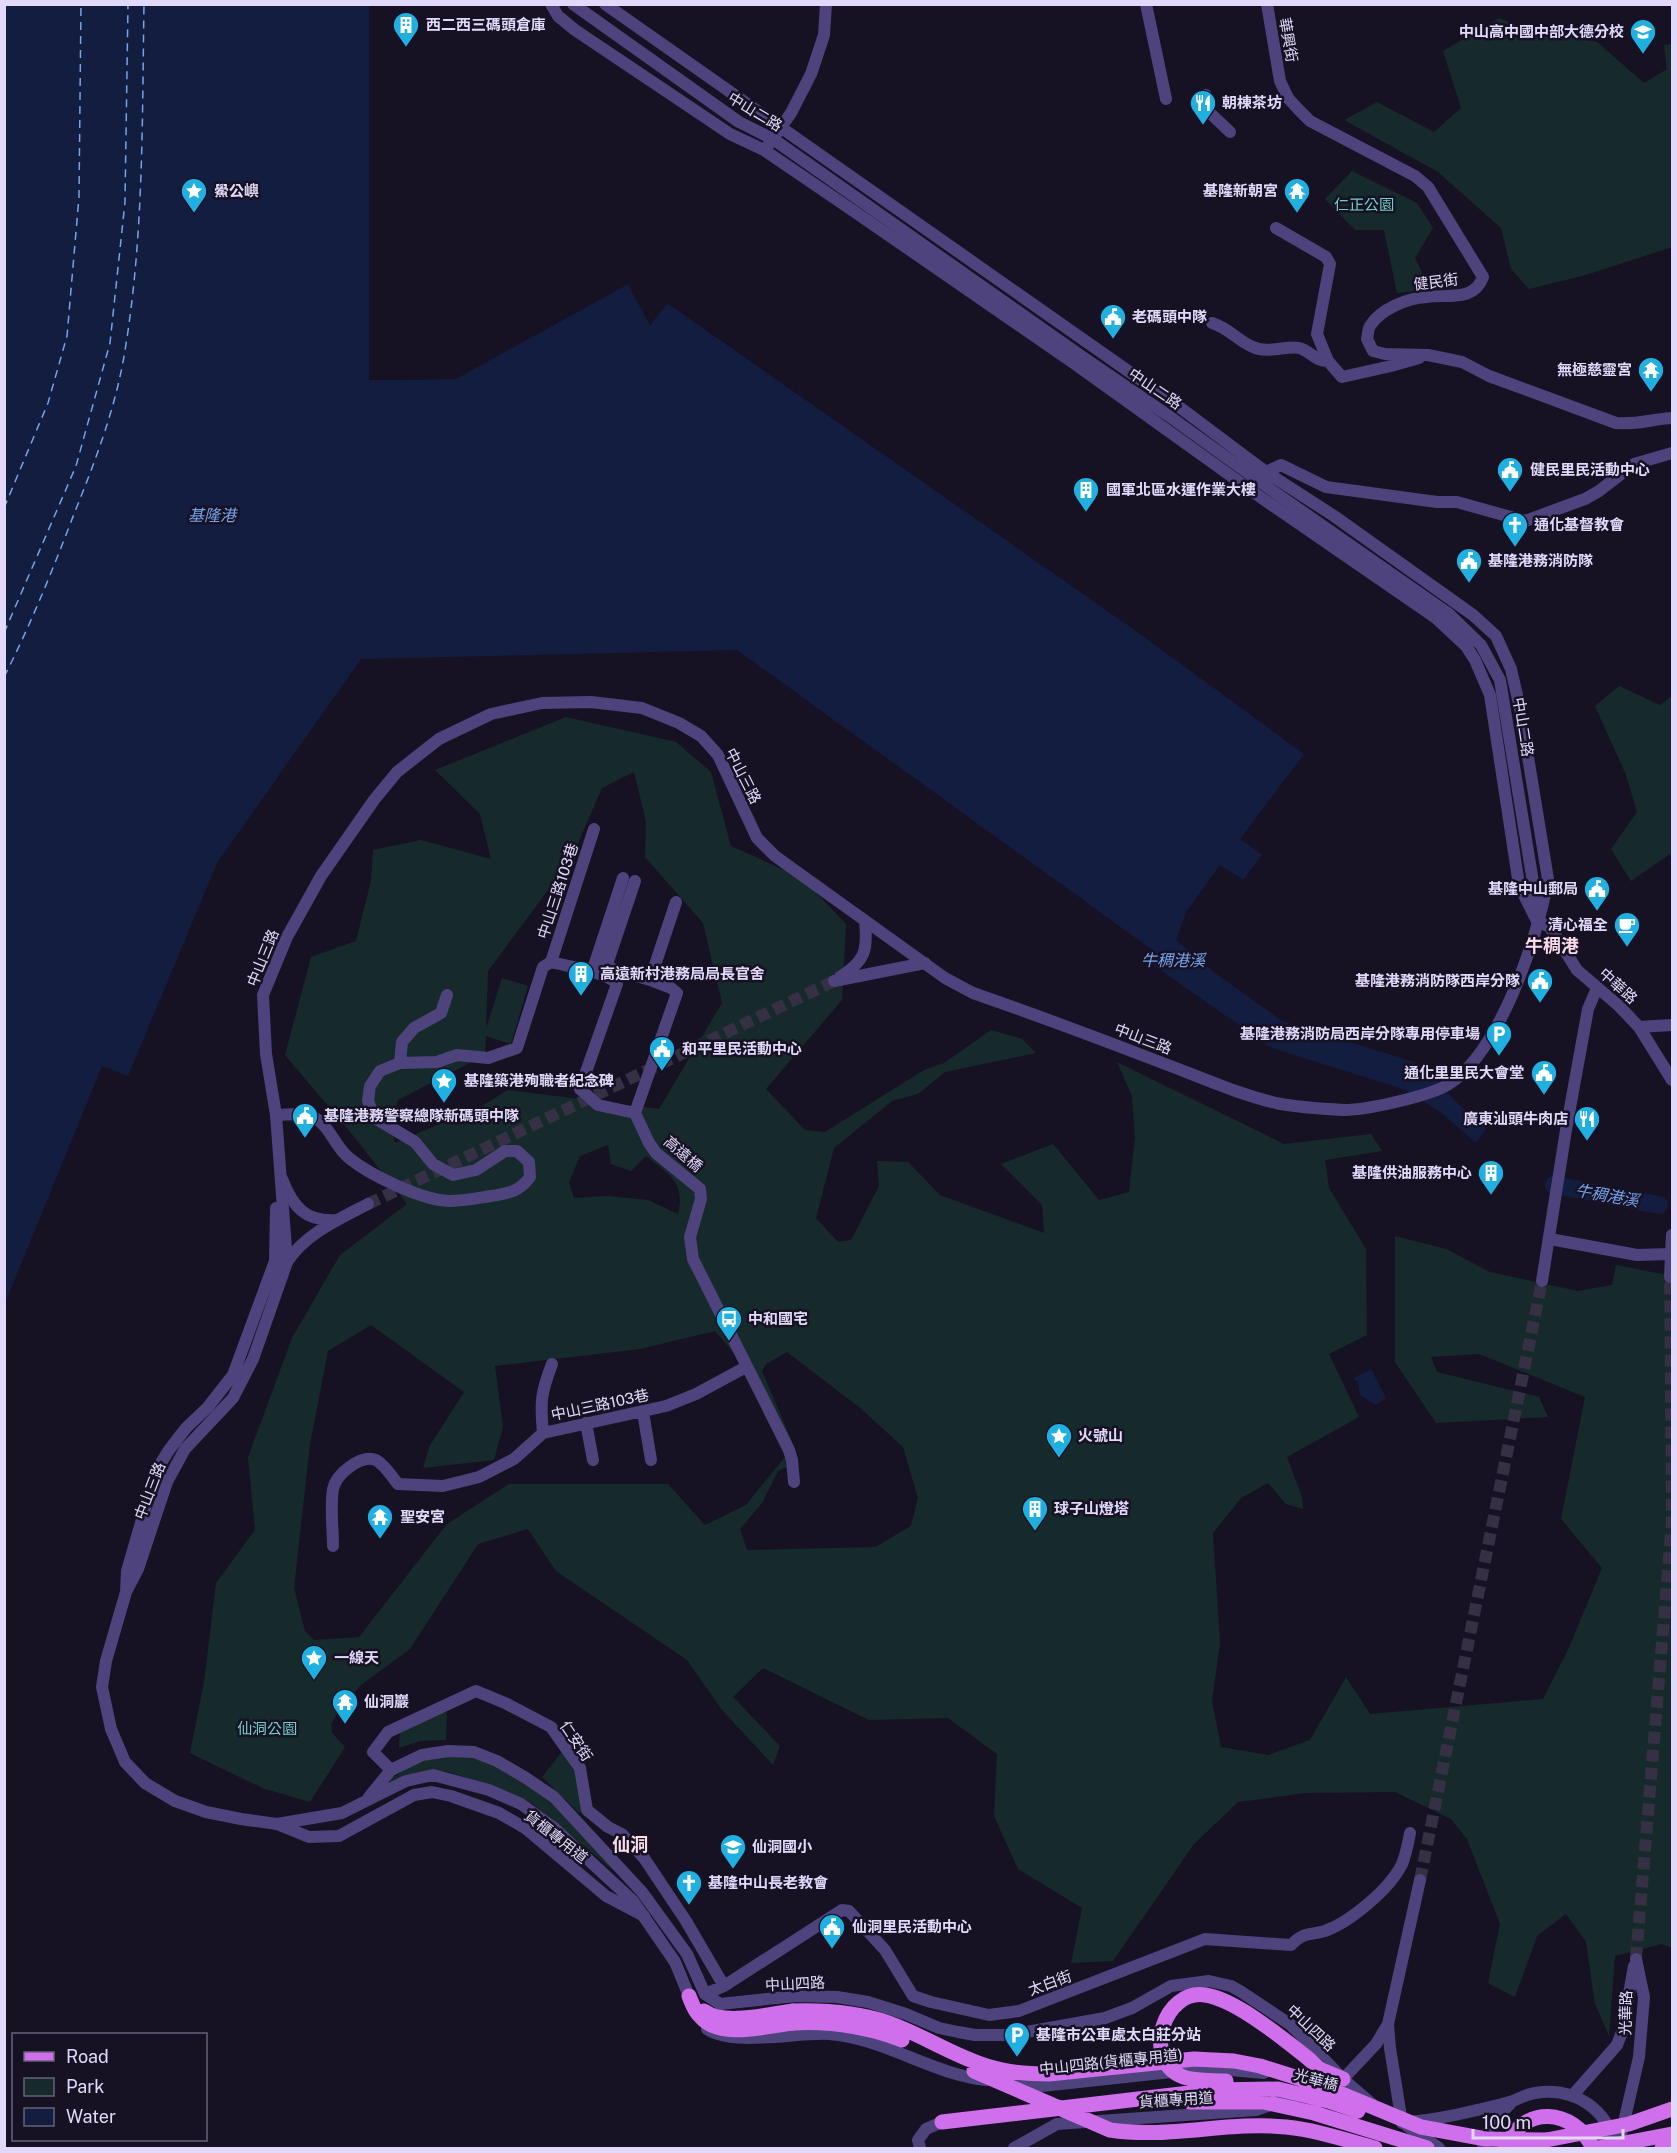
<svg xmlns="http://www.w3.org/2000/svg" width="1677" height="2153" viewBox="0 0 1677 2153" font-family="'Public Sans','Noto Sans TC',sans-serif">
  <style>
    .green { fill: #162a2c; fill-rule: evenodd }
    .water { fill: #131d40 }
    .pier { fill: #171223 }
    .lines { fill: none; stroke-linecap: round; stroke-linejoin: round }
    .river { stroke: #131d40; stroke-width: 18 }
    .ferry { stroke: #75a3ec; stroke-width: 1.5; stroke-dasharray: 8 6; stroke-linecap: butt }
    .minor-tunnel { stroke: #353043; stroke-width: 12; stroke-dasharray: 12 6; stroke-linecap: butt }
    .minor { stroke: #4e437c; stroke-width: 12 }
    .tertiary { stroke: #4e437c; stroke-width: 12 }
    .primary { stroke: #d06feb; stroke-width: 15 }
    .primary-bridge { stroke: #d06feb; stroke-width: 15 }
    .labels { text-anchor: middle; stroke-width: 5; stroke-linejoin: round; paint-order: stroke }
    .poi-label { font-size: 15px; font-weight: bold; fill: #e2d9fa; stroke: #171223; text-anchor: start }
    .street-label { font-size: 15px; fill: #e2d9fa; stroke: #171223 }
    .park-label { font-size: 15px; fill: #6fd0c7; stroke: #171223 }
    .water-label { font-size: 16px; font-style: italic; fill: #75a3ec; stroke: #171223 }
    .quarter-label { font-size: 18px; font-weight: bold; fill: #fadbea; stroke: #171223 }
  </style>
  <rect width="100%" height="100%" fill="#171223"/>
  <path class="green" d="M1499,18l18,7 80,17 47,41 23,-14 -3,-24 8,-1v203l-86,28 -57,14 -18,-20 -10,-41 -63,-56 -94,-52 33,-18 57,30 27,-24 -18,-57z
    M1352,171l65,32 16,25 -18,30 15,31 -33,4 -13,-63h-29l-30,-31z
    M1619,686l41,19 12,-9v160l-2,-2 -39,27 -20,-32 26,-37 -11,-37 -31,-69z
    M566,717l110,25 35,30 20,74 71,32 44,46 -4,76 -76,89 39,41 20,2 99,-62 20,-7 47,-33 31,9 14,14 -91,19 -27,22 -26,7 -58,47 -18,70 22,24 13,-2 28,-54 -2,-25 31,1 32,33 104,38 -2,-28 -41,-41 52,-20 46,56 30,-8 6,-54 -3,-42 -15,-34 167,82 87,-10 11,17 -57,9 4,28 37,61 1,86 -38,19 30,63 -72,40 15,40 1,12 -17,-5 -18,-21 -27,15 -28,35 7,110 -8,58 9,46 47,8 42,-15 36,-63 24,37 173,-15 25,-49 34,-82 -41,-49 24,-122 -106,-43 -48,3 6,15 102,25 9,20 -112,6 -41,-61v-126l51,13 44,23 88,19 34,-6 4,-20 56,11v672l-10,-4 -47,12 -6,80 -14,-32 -9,-62 -20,-28 -29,22 -22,61 -27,-14 12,-59 -33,-85 -16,-20 -56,-27 -90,1 -67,9 -44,42 -81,117 -42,2 11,-55 -64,-39 -24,-53 3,-62 -49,-36 -79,2 -106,-52 -30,29 47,49 -7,19 -51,-55 -35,-50 -131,-89 -28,-42 -50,15 -68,105 -49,36 -18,19 -12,20 1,9 13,14 -35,55 -48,-14 -72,-35 14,-71 12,-99 39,-53 -7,-73 44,-119 48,-83 67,-51 -51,-65 -71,-84 26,-98 45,-16 15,-60 2,-31 48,-10 70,19 -11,-45 -45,-44zM634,772l12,50 -1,35 58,66 19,80 -63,106 -151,-19 -28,17 -85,36 -5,-19 8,-24 87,-45 1,-19 25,8 17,-58 -26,-8 -16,51 2,-58 83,-112 31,-71zM608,1145l3,19 20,7 15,-15c22,18 40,26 32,58l-30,-14 -40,-4 -34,2 -5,-16 11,-26zM371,1325l93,67 -35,55 -6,21 71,-8 9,-33 -8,-61 145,-17 75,-18 25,29 45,97 -39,48 -41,20 -37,-41h-159l-62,40 -88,113 -45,3 -9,-9 -11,-43 16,-144 18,-93zM787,1352l72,55 44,40 15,51 -7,28 -36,21 -128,3 -7,-21 22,-26 16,-32 20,-9 -7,-23 -29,-68 4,-7z
    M447,1712l-1,28 -26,1 -21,7 1,-17 36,-17z
    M564,1749l14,21 7,38 -6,5 -37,-36z
    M446,1756l27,2 14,4 56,33 36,32 35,44 -81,-67 -41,-19 -44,-13 -17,-2 -45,14 1,-2 28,-20z"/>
  <path class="water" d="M5,5h364v375l86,-1 173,-95 22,41 17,-22 466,326 171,125 -64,85 22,16 -19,25 -23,-15 -34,47 -10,28 39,33 67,48 135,42c19,12 20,18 34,33 9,12 25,21 36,31l-11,16 -33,-29 -37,-24 -134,-42 -123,-86 5,-11 -417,-301 -376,9 -144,204 -89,213 -26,-10 -97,237z
    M1371,1369l15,29 -10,7 -16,-10 -2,-13 -5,-4z"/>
  <path class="pier" d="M372,4v373l83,-1 173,-95 22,39 15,-19h4l289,203 -290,-201 -18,22 -22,-41 -172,95 -87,1v-375z"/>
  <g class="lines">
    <path class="river" d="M1554,1185l105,20"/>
    <path class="ferry" d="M4,508l44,-105 19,-67 12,-139 2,-193
      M4,633l72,-167 34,-123 15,-141 3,-198
      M4,677c27,-53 49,-108 70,-163 20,-50 39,-99 49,-152 21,-118 19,-238 21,-358"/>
    <path class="minor-tunnel" d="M368,1204l466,-223
      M1420,1880l122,-599
      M1636,1959l36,-438 -2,-244"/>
    <path class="minor" d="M1146,4l20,95
      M1267,4l13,77 8,17 11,12 11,11 105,55 13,11 55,90c-9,25 -35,17 -56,20 -19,1 -47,12 -57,29 -2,3 -2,9 -3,13l6,12 12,3 43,1 34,7 27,14 127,47c21,2 36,-4 56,-5
      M1206,95l3,17 21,20
      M767,147l24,-34 20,-39 13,-39 2,-31
      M1276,228l50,29 4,7 -13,70 11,27 14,16 49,-11 28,-8
      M1212,323c17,5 26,18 41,24 15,7 35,-2 46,1 12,3 15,13 29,13
      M1260,479l6,-7 15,-7 45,22 111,15h20l68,19 60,-22 14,-8 35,-27 38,-11
      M635,881l-29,86 44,13
      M551,962l43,-133
      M592,972l31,-94
      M840,977c25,-16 28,-26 25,-56
      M834,981l91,-18
      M1639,1027l33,-2
      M400,1063l2,-21 12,-14 27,-15 6,-18
      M635,1113l14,30 7,10 44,36 1,10 -11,38 3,22 96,191 3,10 2,22
      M276,1115c11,0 28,-3 37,2 17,8 21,29 36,41 21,17 72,42 100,43 13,0 29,-3 42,-5 18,-3 28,-4 39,-19l-1,-15 -12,-11h-12l-29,19 -23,5 -20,-11 -18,-22 -40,-24 -7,-17 2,-15 10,-15 20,-8 37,-1 20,-7 31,3 29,-10 26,-81 8,-5c15,4 58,10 66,22l-37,105 18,16 37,8 42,-120 -6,-5 -21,-8 26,-78
      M282,1179c11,28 23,43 55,41
      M1550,1239l87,16 34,-1
      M287,1262c18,-28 52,-43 81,-58
      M1670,1277l2,-42
      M1542,1281l24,-151 22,-121 9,-21
      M643,1412l8,48
      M586,1423l7,37
      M543,1433c-3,-32 -2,-40 9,-69
      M333,1546c0,-18 -3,-39 0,-57 3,-15 28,-35 43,-29 9,5 16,17 22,24l45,2 36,-9 35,-18 29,-26 123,-27 30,-12 50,-27
      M391,1770l-18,-18 15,-20 88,-41 29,12 46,24 29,41 7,42 21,17 14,7 22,24 42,63 38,65
      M277,1824l32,13 30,-1 75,-41 18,-3 19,4 48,17 26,15 81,68 38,20
      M705,1994l19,-8 118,-76 7,1 36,39 28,46 18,6 58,13 30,-4 186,-72 86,6c14,-14 17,-9 34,-14 25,-9 65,-42 77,-67 4,-9 6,-21 8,-31
      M1336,2082l7,-3 33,-35 12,-20
      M1573,2095l44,-50 5,-13 12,-66
      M1402,2123l-12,-75 -2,-24 32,-144
      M920,2148l-2,-8 8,-11 16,-7
      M1014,2148l43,-24 199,-14 46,-16
      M1618,2148l21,-91 5,-60 -8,-38"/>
    <path class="tertiary" d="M551,4l7,12 17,14 155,104 34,16 88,60 223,154 188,135 173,119 30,28 9,14 15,35 29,190 18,36
      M573,4l166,118 34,17 308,217 88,60 101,73 179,125 32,31 19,35 33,202 3,33
      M1537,921l13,6 27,43 42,36 20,21 33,53
      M276,1208l-1,53 -42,114 -25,32 -22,21 -17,22 -13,21 -29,100 -1,21 -20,69 -4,26 9,42 14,33 20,21 30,18 31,11 35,7 36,5 65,-11 64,-32 27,-6 56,15 32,14 32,23 80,74 42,61 14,34 1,6
      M126,1592l12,-23 29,-87 18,-33 48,-51 20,-39 34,-97 -11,-147 -10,-61 -3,-59 24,-58 34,-61 53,-76 23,-28 42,-33 52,-25 51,-11 49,-1 51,6 37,15 22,13 17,19 39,83 18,18 170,122 28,15c63,22 125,45 187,69 38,14 77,32 116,41 20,4 48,6 68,7 23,0 86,-14 105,-26 51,-33 89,-147 99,-205l-28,-171 -9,-39 -15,-33 -23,-21 -139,-99 -68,-44 -88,-66 -573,-402
      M369,1797l22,-27 31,-15 26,-4 26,1 23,9 29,17 28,19 88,95 45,62 18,40 15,10 76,-8 41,1 31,5 38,12 33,14 19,4 17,3h35l95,-17 27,-10 39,-22 38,-5 22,5 9,5 51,34 52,54 29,25
      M707,2029c27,18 89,3 122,5 55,4 102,40 157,46
      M1006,2082l36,4 166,-18 56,5
      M1409,2122c22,-2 43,-6 64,-11 13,-3 27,-6 40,-10 7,-3 14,-7 22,-8 38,-7 74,16 80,55
      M1407,2126l32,22
      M1483,2148c4,-19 13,-31 27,-44"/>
    <path class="primary" d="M689,1996c3,7 5,15 11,20 19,24 67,10 93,7
      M704,2011c20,15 65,3 89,0
      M1310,2060l9,9 24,10
      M1506,2148c16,-44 68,-40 87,0
      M1662,2148l10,-3"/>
    <path class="primary-bridge" d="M793,2011c33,-1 64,1 96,12 34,12 66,34 101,44 19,6 39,7 59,7l145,-15 40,2 26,5 60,19 101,42 65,12 60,1
      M793,2023c39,-2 73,3 109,17
      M974,2071l136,59c59,9 117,-9 176,-3 30,3 60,13 89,21
      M1226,2081c-14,-1 -32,1 -45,-5 -39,-18 -17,-87 24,-81 31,4 81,46 105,65
      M1190,2102h74l50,11 113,35
      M942,2122l273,-32 63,-1 50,12 30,10
      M1536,2142l93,-18 43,-15
      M1598,2148l74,-14"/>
  </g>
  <defs>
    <g id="building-pin" transform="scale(1.35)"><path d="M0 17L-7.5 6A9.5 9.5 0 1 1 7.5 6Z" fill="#1fafe0" stroke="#171223"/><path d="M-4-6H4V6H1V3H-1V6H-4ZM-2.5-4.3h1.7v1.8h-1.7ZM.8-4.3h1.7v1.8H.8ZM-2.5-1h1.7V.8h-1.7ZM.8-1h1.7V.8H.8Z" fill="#fff"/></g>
    <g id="school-pin" transform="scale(1.35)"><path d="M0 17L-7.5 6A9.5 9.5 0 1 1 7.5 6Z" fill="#1fafe0" stroke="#171223"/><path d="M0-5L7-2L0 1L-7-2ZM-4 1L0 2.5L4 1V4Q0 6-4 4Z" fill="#fff"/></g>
    <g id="restaurant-pin" transform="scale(1.35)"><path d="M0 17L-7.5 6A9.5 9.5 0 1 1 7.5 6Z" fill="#1fafe0" stroke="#171223"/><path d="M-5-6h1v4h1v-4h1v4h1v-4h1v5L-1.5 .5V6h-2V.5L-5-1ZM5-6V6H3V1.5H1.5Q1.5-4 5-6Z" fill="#fff"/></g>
    <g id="sight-pin" transform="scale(1.35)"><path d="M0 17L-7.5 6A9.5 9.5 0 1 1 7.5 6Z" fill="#1fafe0" stroke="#171223"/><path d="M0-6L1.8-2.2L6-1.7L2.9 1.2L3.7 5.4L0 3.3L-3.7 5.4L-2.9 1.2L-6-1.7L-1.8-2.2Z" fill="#fff"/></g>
    <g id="temple-pin" transform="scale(1.35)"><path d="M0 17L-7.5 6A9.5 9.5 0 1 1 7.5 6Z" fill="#1fafe0" stroke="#171223"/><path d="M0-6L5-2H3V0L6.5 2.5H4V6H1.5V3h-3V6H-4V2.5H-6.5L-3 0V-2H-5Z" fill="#fff"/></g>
    <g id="civic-pin" transform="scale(1.35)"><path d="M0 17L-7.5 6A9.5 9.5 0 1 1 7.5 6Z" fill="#1fafe0" stroke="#171223"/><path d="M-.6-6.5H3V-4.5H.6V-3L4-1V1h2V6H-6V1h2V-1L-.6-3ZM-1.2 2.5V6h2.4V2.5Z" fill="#fff"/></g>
    <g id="church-pin" transform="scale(1.35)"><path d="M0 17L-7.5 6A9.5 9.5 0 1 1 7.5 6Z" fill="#1fafe0" stroke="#171223"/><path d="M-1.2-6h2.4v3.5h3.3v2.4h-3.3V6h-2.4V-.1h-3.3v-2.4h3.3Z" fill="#fff"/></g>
    <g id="cafe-pin" transform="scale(1.35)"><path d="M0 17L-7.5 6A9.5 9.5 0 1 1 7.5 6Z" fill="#1fafe0" stroke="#171223"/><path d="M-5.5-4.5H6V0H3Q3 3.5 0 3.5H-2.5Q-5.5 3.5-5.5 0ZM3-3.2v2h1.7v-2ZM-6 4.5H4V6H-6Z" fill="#fff"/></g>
    <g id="parking-pin" transform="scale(1.35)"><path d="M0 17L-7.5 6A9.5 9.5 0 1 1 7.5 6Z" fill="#1fafe0" stroke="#171223"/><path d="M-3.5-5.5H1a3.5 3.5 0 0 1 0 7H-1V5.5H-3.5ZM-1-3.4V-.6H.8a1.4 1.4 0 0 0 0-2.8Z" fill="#fff"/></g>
    <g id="bus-pin" transform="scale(1.35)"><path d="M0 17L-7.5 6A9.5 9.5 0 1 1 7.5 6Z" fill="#1fafe0" stroke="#171223"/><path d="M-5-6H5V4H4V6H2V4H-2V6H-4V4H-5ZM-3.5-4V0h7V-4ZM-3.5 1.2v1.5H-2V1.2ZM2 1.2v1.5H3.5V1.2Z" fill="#fff"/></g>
  </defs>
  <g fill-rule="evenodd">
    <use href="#building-pin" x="406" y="25"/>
    <use href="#school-pin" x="1643" y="32"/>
    <use href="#restaurant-pin" x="1203" y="103"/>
    <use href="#sight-pin" x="194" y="191"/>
    <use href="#temple-pin" x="1297" y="191"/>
    <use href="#civic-pin" x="1113" y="317"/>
    <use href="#temple-pin" x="1651" y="370"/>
    <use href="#civic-pin" x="1510" y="470"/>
    <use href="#building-pin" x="1086" y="490"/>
    <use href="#church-pin" x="1515" y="525"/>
    <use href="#civic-pin" x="1469" y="561"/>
    <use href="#civic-pin" x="1597" y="889"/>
    <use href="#cafe-pin" x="1627" y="925"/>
    <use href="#building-pin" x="581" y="974"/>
    <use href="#civic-pin" x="1540" y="981"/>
    <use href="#parking-pin" x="1499" y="1034"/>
    <use href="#civic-pin" x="662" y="1049"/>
    <use href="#civic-pin" x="1544" y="1073"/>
    <use href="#sight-pin" x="444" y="1081"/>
    <use href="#civic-pin" x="305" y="1116"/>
    <use href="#restaurant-pin" x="1587" y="1119"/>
    <use href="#building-pin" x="1491" y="1173"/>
    <use href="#bus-pin" x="729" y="1319"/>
    <use href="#sight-pin" x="1059" y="1436"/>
    <use href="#building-pin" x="1035" y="1509"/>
    <use href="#temple-pin" x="380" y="1517"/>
    <use href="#sight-pin" x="314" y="1658"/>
    <use href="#temple-pin" x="345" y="1702"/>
    <use href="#school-pin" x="733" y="1847"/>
    <use href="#church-pin" x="689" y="1883"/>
    <use href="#civic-pin" x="832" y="1927"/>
    <use href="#parking-pin" x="1017" y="2035"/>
  </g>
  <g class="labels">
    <g class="poi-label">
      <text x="426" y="30">西二西三碼頭倉庫</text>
      <text x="1624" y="37" text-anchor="end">中山高中國中部大德分校</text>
      <text x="1222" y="108">朝棟茶坊</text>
      <text x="214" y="196">鱟公嶼</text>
      <text x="1278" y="196" text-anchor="end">基隆新朝宮</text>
      <text x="1132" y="322">老碼頭中隊</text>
      <text x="1632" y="375" text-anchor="end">無極慈靈宮</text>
      <text x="1530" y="475">健民里民活動中心</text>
      <text x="1106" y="495">國軍北區水運作業大樓</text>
      <text x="1534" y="530">通化基督教會</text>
      <text x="1488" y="566">基隆港務消防隊</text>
      <text x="1578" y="894" text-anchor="end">基隆中山郵局</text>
      <text x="1608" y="930" text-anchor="end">清心福全</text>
      <text x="600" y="979">高遠新村港務局局長官舍</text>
      <text x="1520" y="986" text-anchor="end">基隆港務消防隊西岸分隊</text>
      <text x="1480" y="1039" text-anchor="end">基隆港務消防局西岸分隊專用停車場</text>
      <text x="682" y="1054">和平里民活動中心</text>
      <text x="1524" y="1078" text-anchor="end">通化里里民大會堂</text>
      <text x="464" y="1086">基隆築港殉職者紀念碑</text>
      <text x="324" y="1121">基隆港務警察總隊新碼頭中隊</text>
      <text x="1568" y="1124" text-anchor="end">廣東汕頭牛肉店</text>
      <text x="1472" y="1178" text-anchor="end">基隆供油服務中心</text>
      <text x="748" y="1324">中和國宅</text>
      <text x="1078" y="1441">火號山</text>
      <text x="1054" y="1514">球子山燈塔</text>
      <text x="400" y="1522">聖安宮</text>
      <text x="334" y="1663">一線天</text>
      <text x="364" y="1707">仙洞巖</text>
      <text x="752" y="1852">仙洞國小</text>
      <text x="708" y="1888">基隆中山長老教會</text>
      <text x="852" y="1932">仙洞里民活動中心</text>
      <text x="1036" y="2040">基隆市公車處太白莊分站</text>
    </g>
    <g class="street-label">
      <text transform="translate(1288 40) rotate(80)" y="5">華興街</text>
      <text transform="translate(755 112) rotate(31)" y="5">中山二路</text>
      <text transform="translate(1436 282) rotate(-7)" y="5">健民街</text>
      <text transform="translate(1155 389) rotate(34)" y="5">中山二路</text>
      <text transform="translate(1523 727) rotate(81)" y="5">中山二路</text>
      <text transform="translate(743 776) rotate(63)" y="5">中山三路</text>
      <text transform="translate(558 891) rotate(-72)" y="5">中山三路103巷</text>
      <text transform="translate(263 958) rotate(-68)" y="5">中山三路</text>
      <text transform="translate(1618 986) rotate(42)" y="5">中華路</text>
      <text transform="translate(1143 1039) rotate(21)" y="5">中山三路</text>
      <text transform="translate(683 1154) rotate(41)" y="5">高遠橋</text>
      <text transform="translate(600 1405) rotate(-12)" y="5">中山三路103巷</text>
      <text transform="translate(150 1491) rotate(-69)" y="5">中山三路</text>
      <text transform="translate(576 1741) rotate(56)" y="5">仁安街</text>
      <text transform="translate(556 1837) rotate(38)" y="5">貨櫃專用道</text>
      <text transform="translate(1050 1983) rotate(-20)" y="5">太白街</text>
      <text transform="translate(795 1984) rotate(-3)" y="5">中山四路</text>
      <text transform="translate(1626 2013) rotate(-89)" y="5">光華路</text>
      <text transform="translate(1311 2028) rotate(43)" y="5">中山四路</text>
      <text transform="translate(1111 2062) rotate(-6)" y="5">中山四路(貨櫃專用道)</text>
      <text transform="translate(1316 2080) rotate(15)" y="5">光華橋</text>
      <text transform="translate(1176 2100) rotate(-4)" y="5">貨櫃專用道</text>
    </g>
    <g class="park-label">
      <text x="1364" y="210">仁正公園</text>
      <text x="267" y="1734">仙洞公園</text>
    </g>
    <g class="water-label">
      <text x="212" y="521">基隆港</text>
      <text x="1173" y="966">牛稠港溪</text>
      <text transform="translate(1607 1195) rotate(10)" y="6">牛稠港溪</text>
    </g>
    <g class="quarter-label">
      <text x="1552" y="952">牛稠港</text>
      <text x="630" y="1851">仙洞</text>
    </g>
  </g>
  <rect width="1677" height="2153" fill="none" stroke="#e2d9fa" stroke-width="12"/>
  <rect x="12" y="2033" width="195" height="108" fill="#171223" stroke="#686279" stroke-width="1.5"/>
  <rect x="24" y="2052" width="30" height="9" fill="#d06feb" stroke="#686279" stroke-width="1.5"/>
  <text x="66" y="2063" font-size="18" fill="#e2d9fa">Road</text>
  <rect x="24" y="2078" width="30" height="18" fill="#162a2c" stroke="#686279" stroke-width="1.5"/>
  <text x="66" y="2093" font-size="18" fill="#e2d9fa">Park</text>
  <rect x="24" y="2108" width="30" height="18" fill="#131d40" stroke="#686279" stroke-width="1.5"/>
  <text x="66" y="2123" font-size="18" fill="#e2d9fa">Water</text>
  <path d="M1473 2129v9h150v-9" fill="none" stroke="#e2d9fa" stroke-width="3"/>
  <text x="1482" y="2129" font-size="18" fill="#e2d9fa" stroke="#171223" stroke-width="4.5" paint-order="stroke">100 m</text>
</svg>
